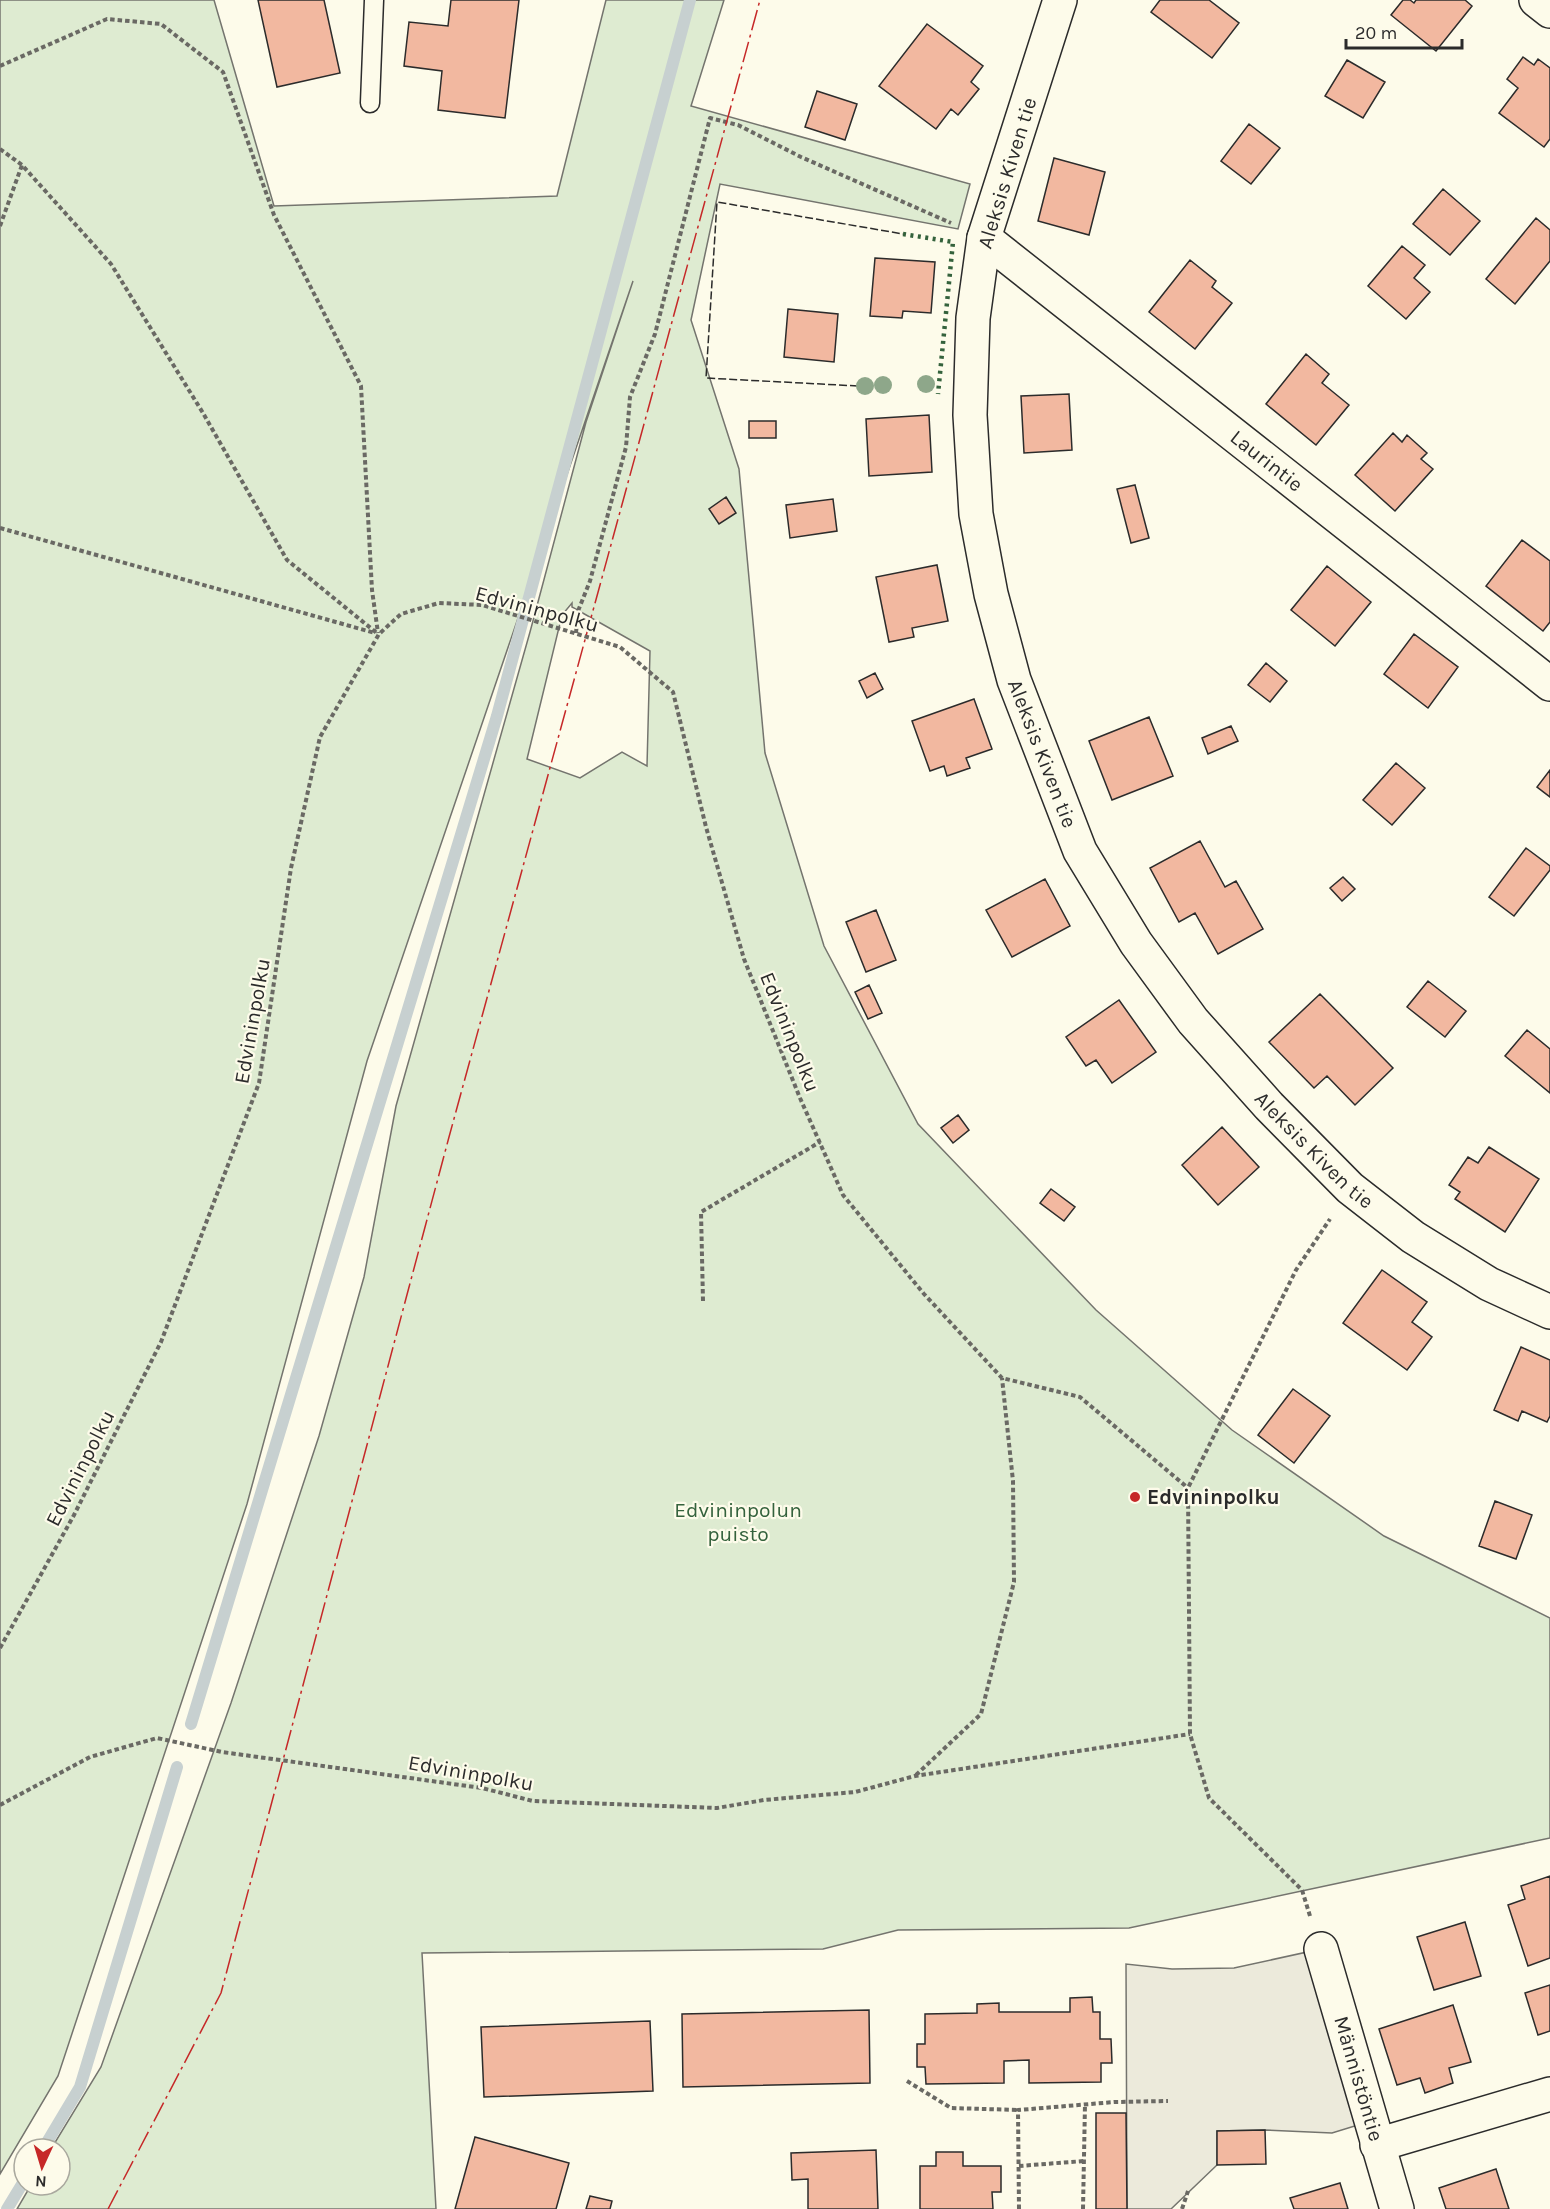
<svg xmlns="http://www.w3.org/2000/svg" width="1550" height="2209" viewBox="0 0 1550 2209" font-family="Karla,sans-serif">
  <style>
    .green { fill: #deebd1; stroke: #74746e; stroke-width: 1.5; fill-rule: evenodd }
    .parking { fill: #eceadb; stroke: #74746e; stroke-width: 1.5 }
    .lines { fill: none; stroke-linecap: round; stroke-linejoin: round }
    .stream { stroke: #c7d0d0; stroke-width: 12 }
    .building { fill: #f2b8a0; stroke: #2b2b2b; stroke-width: 1.5 }
    .lane-casing { stroke: #2b2b2b; stroke-width: 21 }
    .street-casing { stroke: #2b2b2b; stroke-width: 36 }
    .path { stroke: #6a6964; stroke-width: 4; stroke-dasharray: 4.5 3; stroke-linecap: butt }
    .lane { stroke: #fdfbea; stroke-width: 18 }
    .street { stroke: #fdfbea; stroke-width: 33 }
    .hedge { stroke: #34623c; stroke-width: 4.5; stroke-dasharray: 3 4.5; stroke-linecap: butt }
    .fence { stroke: #2b2b2b; stroke-width: 1.5; stroke-dasharray: 8 3; stroke-linecap: butt }
    .power { stroke: #c62828; stroke-width: 1.5; stroke-dasharray: 21 4.5 3 4.5; stroke-linecap: butt }
    .tree { fill: #8ea78a }
    .poi-dot { fill: #c62828; stroke: #fdfbea; stroke-width: 2 }
    .labels { text-anchor: middle; stroke-width: 4.5; stroke-linejoin: round; paint-order: stroke }
    .street-label { font-size: 21px; fill: #2b2b2b; stroke: #fdfbea }
    .poi-label { font-size: 21px; font-weight: bold; fill: #2b2b2b; stroke: #fdfbea; text-anchor: start }
    .park-label { font-size: 21px; fill: #34623c; stroke: #fdfbea }
  </style>
  <rect width="100%" height="100%" fill="#fdfbea"/>
  <path class="green" d="M0,0h214l60,206 283,-10 49,-196h118l-33,106 279,78 -12,45 -238,-45 -29,136 48,149 26,284 59,193 94,178 178,186 136,120 152,106 166,82v220l-421,90 -231,2 -75,19 -401,4 14,256h-419l14,-24h29v-36h-9l50,-82 130,-364 88,-267 45,-159 32,-171 134,-474 56,-210 47,-141 -266,780 -120,443 -189,572 -58,98zM572,603v4l78,44 -3,115 -25,-14 -42,26 -53,-19 35,-144z"/>
  <path class="parking" d="M1321,1949l50,172 -39,12 -67,-3 -48,1v34l-46,44h-44l-1,-245 46,5 62,-1z"/>
  <g class="lines">
    <path class="stream" d="M191,1724l306,-1008 193,-716
      M43,2149l37,-62 97,-320
      M7,2209l17,-28"/>
  </g>
  <path class="building" d="M258,0h66l16,73 -63,14z
    M451,0h68l-14,118 -67,-8 4,-39 -38,-5 5,-44 39,4z
    M1160,0h49l30,23 -27,35 -61,-46z
    M1403,0h7l4,3 2,-3h49l7,6 -36,45 -45,-36z
    M927,24l56,42 -12,16 8,7 -21,26 -7,-6 -15,20 -57,-43z
    M1523,57l11,8 4,-6 12,9v71l-6,8 -45,-34 19,-25 -11,-9z
    M1347,60l38,22 -22,36 -38,-22z
    M817,91l40,13 -12,36 -40,-13z
    M1249,124l31,24 -29,36 -30,-23z
    M1054,158l51,14 -16,63 -51,-14z
    M1443,189l37,32 -30,34 -37,-31z
    M1536,218l14,12v31l-35,43 -29,-25z
    M1402,246l23,19 -11,13 16,14 -24,27 -38,-33z
    M875,258l60,4 -4,51 -28,-2 -1,7 -32,-2z
    M1190,260l26,21 -4,6 20,16 -37,46 -46,-37z
    M788,309l50,5 -4,48 -50,-5z
    M1306,354l23,20 -7,9 27,22 -33,40 -50,-41z
    M1069,394l3,56 -48,3 -3,-57z
    M929,415l3,57 -63,4 -3,-57z
    M749,421h27v17h-27z
    M1393,433l9,9 5,-7 20,18 -6,6 12,10 -38,42 -40,-36z
    M1135,485l14,53 -18,5 -14,-54z
    M726,497l10,16 -17,11 -10,-15z
    M833,499l4,32 -47,7 -4,-33z
    M1522,540l28,21v61l-7,9 -57,-45z
    M937,565l11,56 -36,7 2,9 -25,5 -13,-65z
    M1327,566l44,36 -36,44 -44,-36z
    M1414,634l44,33 -30,41 -44,-34z
    M1266,663l21,18 -17,21 -22,-17z
    M875,673l8,16 -16,9 -8,-17z
    M974,699l18,50 -26,9 4,10 -23,8 -3,-10 -14,5 -18,-50z
    M1149,717l24,59 -61,24 -23,-59z
    M1231,726l7,15 -30,13 -6,-16z
    M1396,763l29,25 -33,37 -29,-25z
    M1550,770v27l-13,-10z
    M1200,841l25,46 11,-6 27,48 -45,25 -23,-41 -16,9 -29,-54z
    M1526,848l24,18v4l-36,46 -25,-19z
    M1343,877l12,12 -13,12 -12,-13z
    M1045,879l25,47 -58,31 -26,-47z
    M876,910l20,50 -30,12 -20,-50z
    M1428,981l38,30 -21,26 -38,-30z
    M869,985l13,28 -14,6 -13,-27z
    M1320,994l73,74 -38,37 -28,-29 -13,12 -45,-46z
    M1119,1000l37,52 -44,31 -16,-23 -10,6 -20,-29z
    M1527,1030l23,19v44l-45,-37z
    M958,1115l11,15 -16,13 -12,-15z
    M1222,1127l37,40 -41,38 -36,-40z
    M1489,1147l50,32 -34,53 -50,-33 5,-7 -11,-7 19,-28 10,6z
    M1051,1189l24,18 -11,14 -24,-18z
    M1382,1270l45,32 -15,20 20,15 -25,33 -64,-47z
    M1521,1347l29,13v56l-3,6 -25,-11 -4,10 -24,-11z
    M1293,1389l37,27 -36,47 -36,-28z
    M1495,1501l37,14 -16,44 -37,-13z
    M1550,1876v82l-22,8 -20,-61 17,-6 -4,-13z
    M1465,1922l16,54 -47,14 -17,-53z
    M1550,1985v46l-12,4 -13,-42z
    M1092,1997l1,15h7v27h11l1,24h-11v19l-72,1v-23l-25,1v22l-78,1 -1,-17h-8v-23h8v-30l52,-1v-9l22,-1v9h71v-14z
    M1453,2005l18,57 -22,6 4,15 -28,10 -5,-15 -23,7 -18,-56z
    M869,2010l1,73 -187,4 -1,-73z
    M650,2021l3,70 -169,6 -3,-70z
    M1096,2113h30l1,96h-31z
    M1265,2130l1,34 -49,1v-34z
    M475,2137l94,26 -13,46h-101z
    M876,2150l2,59h-70v-30l-16,1 -1,-27z
    M936,2152h27v14h38v26h-9l1,17h-73v-43h16z
    M1496,2169l13,40h-63l-7,-21z
    M1340,2183l8,26h-54l-4,-11z
    M590,2196l22,5 -2,8h-24z"/>
  <g class="lines">
    <g class="lane-casing">
      <path id="lane" d="M370,103l4,-103"/>
    </g>
    <g class="street-casing">
      <g id="street">
        <path id="s1" d="M1060,0l-76,238 -11,80 -3,97 6,99 15,80 23,86 66,171 56,92 57,78 76,85 81,82 63,49 76,47 61,28"/>
        <path d="M1536,0l14,11"/>
        <path id="s2" d="M984,238l566,446"/>
        <path id="s3" d="M1321,1949l76,260"/>
        <path d="M1377,2145l173,-51"/>
      </g>
    </g>
    <path class="path" d="M0,66l107,-47 54,5 62,48 51,143 87,171 11,204 6,43
      M0,149l22,16 89,99 92,149 84,147 91,74
      M0,226l22,-61
      M0,528l375,105
      M576,633l2,-22 12,-30 36,-134 4,-50 25,-63 55,-216 28,7 63,32 150,66
      M703,1301l-2,-89 119,-70
      M0,1648l74,-133 87,-173 98,-259 32,-215 29,-131 59,-103 22,-20 38,-11 43,2 138,42 53,45 33,135 38,132 56,139 43,97 81,99 78,84 78,19 108,91
      M916,1775l65,-61 33,-132 -1,-101 -11,-103
      M0,1805l90,-48 67,-19 65,14 260,36 51,13 184,7 47,-8 91,-8 60,-16 275,-42
      M1310,1916l-8,-26 -93,-92 -19,-64 -2,-246 108,-218 34,-51
      M907,2081l44,27 67,2
      M1019,2166l65,-5
      M1019,2209l-1,-99 97,-8 53,-1
      M1083,2209l2,-105
      M1182,2209l6,-18"/>
    <use href="#lane" class="lane"/>
    <use href="#street" class="street"/>
    <path class="hedge" d="M903,234l50,8 -15,152"/>
    <path class="fence" d="M858,386l-152,-8 11,-176 186,32"/>
    <path class="power" d="M108,2209l113,-216 228,-856 311,-1137"/>
  </g>
  <g class="tree">
    <circle cx="926" cy="384" r="9"/>
    <circle cx="883" cy="385" r="9"/>
    <circle cx="865" cy="386" r="9"/>
  </g>
  <circle class="poi-dot" cx="1135" cy="1497" r="6"/>
  <g class="labels">
    <g class="street-label">
      <text transform="translate(1007 173) rotate(-73)" y="7">Aleksis Kiven tie</text>
      <text dy="7" stroke="none"><textPath href="#s2" startOffset="360">Laurintie</textPath></text>
      <text transform="translate(537 609) rotate(15)" y="7">Edvininpolku</text>
      <text dy="7" stroke="none"><textPath href="#s1" startOffset="776">Aleksis Kiven tie</textPath></text>
      <text transform="translate(252 1021) rotate(-80)" y="7">Edvininpolku</text>
      <text transform="translate(790 1032) rotate(68)" y="7">Edvininpolku</text>
      <text dy="7" stroke="none"><textPath href="#s1" startOffset="1262">Aleksis Kiven tie</textPath></text>
      <text transform="translate(80 1468) rotate(-63)" y="7">Edvininpolku</text>
      <text transform="translate(471 1773) rotate(10)" y="7">Edvininpolku</text>
      <text dy="7" stroke="none"><textPath href="#s3" startOffset="135">Männistöntie</textPath></text>
    </g>
    <g class="poi-label">
      <text x="1147" y="1504">Edvininpolku</text>
    </g>
    <g class="park-label">
      <text x="738" y="1517">Edvininpolun<tspan x="738" dy="24">puisto</tspan></text>
    </g>
  </g>
  <g transform="translate(42 2167) rotate(184)"><circle r="28" fill="#fdfbea" stroke="#a9a89e" stroke-width="1.5"/>
  <path d="M0-4.5L10 22L0 15L-10 22Z" fill="#c62828"/>
  <text y="-9" font-size="16" font-weight="bold" text-anchor="middle" fill="#2b2b2b">N</text>
  </g>
  <path d="M1346 39v9h116v-9" fill="none" stroke="#2b2b2b" stroke-width="3"/>
  <text x="1355" y="39" font-size="18" fill="#2b2b2b" stroke="#fdfbea" stroke-width="4.5" paint-order="stroke">20 m</text>
</svg>
